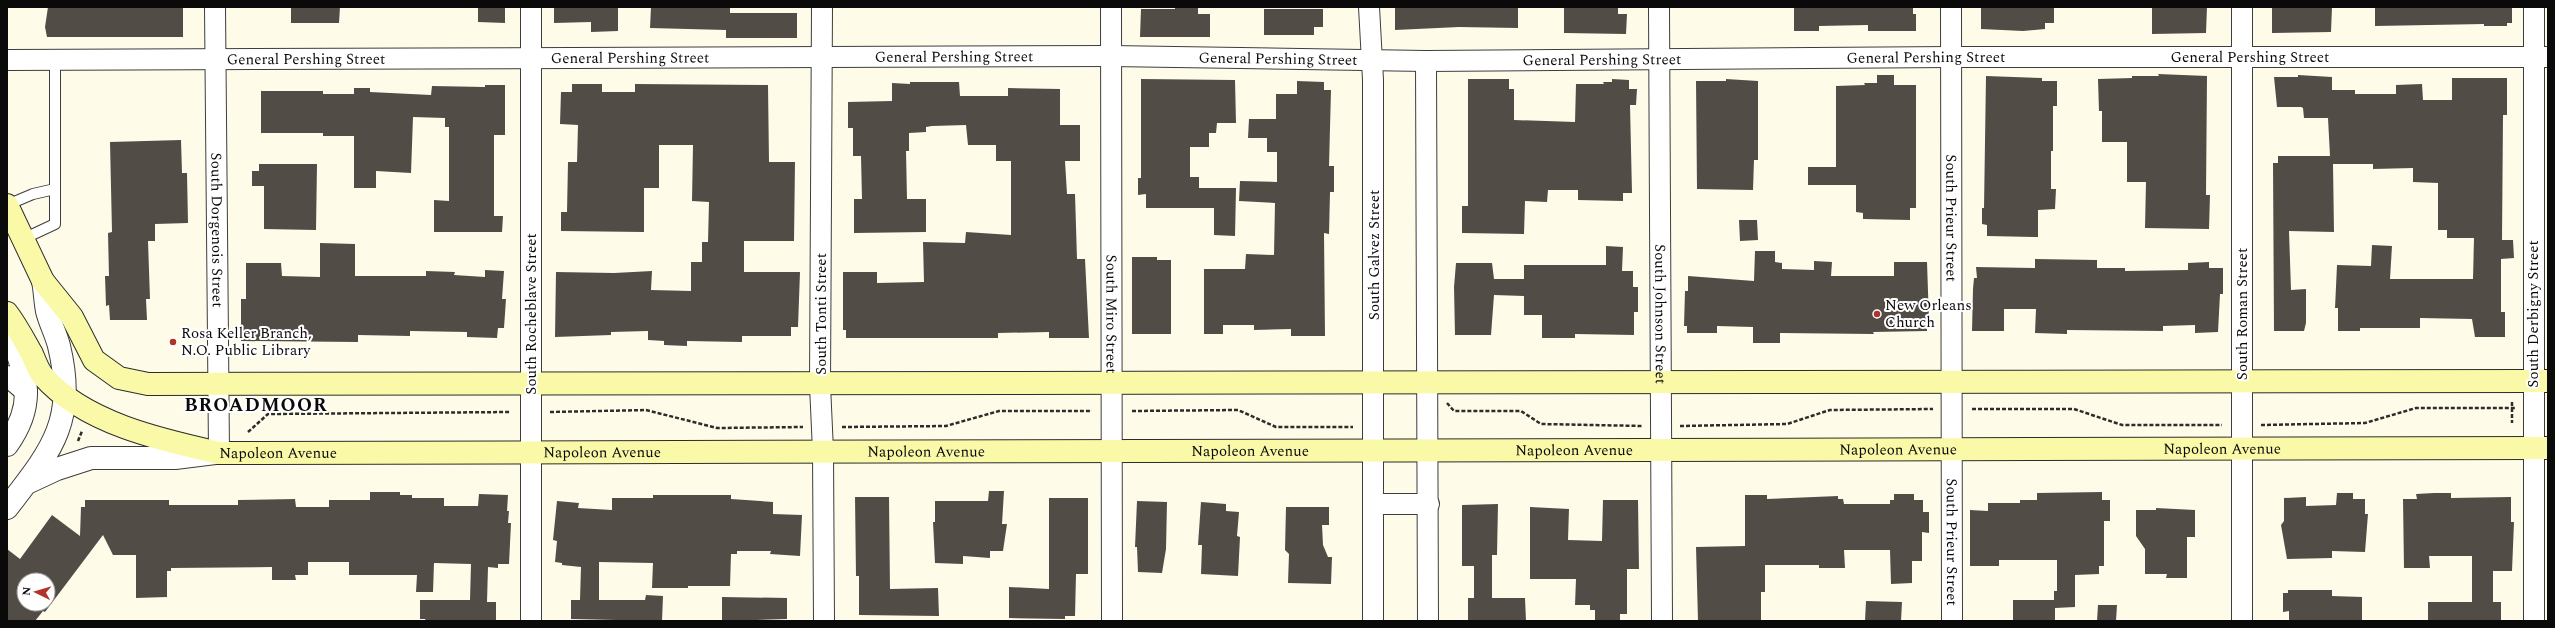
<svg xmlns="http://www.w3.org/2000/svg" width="2555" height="628" viewBox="0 0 2555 628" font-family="Spectral,serif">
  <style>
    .building { fill: #524c47; fill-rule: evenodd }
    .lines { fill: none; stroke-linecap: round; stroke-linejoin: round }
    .service-casing { stroke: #3d3d3d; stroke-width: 12 }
    .minor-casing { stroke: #3d3d3d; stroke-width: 22 }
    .tertiary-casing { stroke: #3d3d3d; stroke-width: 24 }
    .secondary-casing { stroke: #2c2c2c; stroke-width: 24 }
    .path { stroke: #2c2c2c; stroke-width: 2.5; stroke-dasharray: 4 2; stroke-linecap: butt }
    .service { stroke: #fff; stroke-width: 10 }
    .minor { stroke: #fff; stroke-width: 20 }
    .tertiary { stroke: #fff; stroke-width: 22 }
    .secondary { stroke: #faf9a7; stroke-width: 22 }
    .poi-dot { fill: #b0332c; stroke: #fff; stroke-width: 1.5 }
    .labels { text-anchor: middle; stroke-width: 4; stroke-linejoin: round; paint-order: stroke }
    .street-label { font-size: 15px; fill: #0a0a0a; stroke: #fff }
    .poi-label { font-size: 15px; fill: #0a0a0a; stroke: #fff; text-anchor: start }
    .district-label { font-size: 19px; font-weight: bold; letter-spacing: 1px; fill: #0a0a0a; stroke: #fff }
  </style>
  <rect width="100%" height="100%" fill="#fefce9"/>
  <path class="building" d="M48,7h135v30h-136l-2,-10z
    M291,7h49l-1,16h-48z
    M478,7h27v16l-27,-1z
    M554,7h64v24l-27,1v-10l-37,1z
    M651,7l79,1v5h67v25h-71v-8l-76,-2z
    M1175,7h23v7h12v23h-70l1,-28h34z
    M1395,7h123v21l-59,-1 -64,3z
    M1564,7h54v7h9l-1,20 -62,-1z
    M1794,7h115l4,1v6h3v17h-48v-6l-49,1v5h-25z
    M1981,7l73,1v15h-9v6l-22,2 -42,-2z
    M2152,7h55l-1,26 -54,1z
    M2272,7h60l-1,25 -59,1z
    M2375,7h137v16h-5v3h-23v-2l-109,2z
    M1264,9h59v18h-9v8h-50z
    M2158,74l49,2 -1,119h4l-1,34 -64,-1 1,-46h-19v-40h-25v-31h-3l-1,-32 34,-1v-2h27z
    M1877,75h17v10h22v123h-6v12l-47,-1v-6l-7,-1v-27h-48v-18h28v-81l29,-1 -1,-2h13z
    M2298,75l34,2v13h23v4h41v-9l26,-1 1,16h29v-22h55v37h-4l-1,125h11l1,18 -13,1v53h4v25h-30l-3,-18 -52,-1v10h-60v3h-22v-23h-3l2,-43 34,1 1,-21 20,1 -2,33h83l1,-41h-27v-8h-9v-47l-25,-1v-14l-40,1v-5h-40l1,68 -45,-1 2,59 15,-1v34l-2,8h-30l-1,-168h5v-7h52l-2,-38h-24l-1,-10 -2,-1h-24l-3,-30h24z
    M1986,76l56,2v3h15v25h-4v45h-2v38h5l-1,20 -17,1v27l-51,-1v-11l-5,-1v-16h2z
    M1141,79l94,1 1,43h-19l-1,10h-7v14h-19v30h9v11h37l-1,48 -21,-1v-27h-68v-14l-8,1v-17h3z
    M1468,79h41v10h5v31l61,2 1,-38h28l-1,-2h9v-3l17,1v9h8l-1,16h-6l2,88h-9v8l-45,-1v-10h-30l-1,12 -22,-1 -1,33 -62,-1v-27h6z
    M1726,79l32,2v79h-4l-1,30 -56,-1 -1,-108h30z
    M1297,81l27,1v8h7l-2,76h5v26h-4l-1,42 -5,-1 1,103h-34v-7l-37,1v-5h-31v9h-19v-65h41l1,-15 28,1 1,-52 -36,-2 1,-20 37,1v-30h-10v-14h-19l1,-19h27v-25h21z
    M910,82h49l1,14h48v-8l52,1v36h20v36h-15l2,33h8l2,65h8l4,79h-40v-6l-51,1v5h-152v-8h-3v-58h34v11l47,-1 -1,-40 42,1 1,-11 45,3v-74h-15v-16h-28l-2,-20 -34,1 -6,1v5l-17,1v18h-3l1,48h19v33l-72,1v-34h8l-1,-43h-8v-28h-5v-26l44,-1v-18l18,1z
    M572,84h30v8h33v-8l133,1 1,77h26l-1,79h-50v31h56l-2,55h-7v9h-49v6l-55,-1v5l-23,-1v-4l-16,-1v-9l-37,1v3l-56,2 1,-65 58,1 38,-2 -1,19 40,1v-29h11v-20h6l1,-40 -17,-1 1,-56h-34v43h-15v44l-83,-1v-19h6l1,-50h9l1,-37 -18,-1 1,-32h11z
    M485,85h20v50h-11v81h9l-1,16h-68v-32l15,1v-74h-4v-9l-32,-1 -2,56 -35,-2v17h-22v-52h-31v-3h-62v-42h62v3h31v-6h16v4l61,3 1,-9 53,1z
    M181,140l1,33h5l1,50 -33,1v17h-7l2,58h-4l1,21h-37l-1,-15 -3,1 -1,-30h4l-1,-43 4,-1 -2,-90z
    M259,164h58l-1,66 -52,-1v-43h-12v-15h7z
    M1739,220h18l1,20 -18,1z
    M320,243l35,1v32h71v-5l29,1 -1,3 31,2v-7l19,1 -2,28h4l-2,29h-6l-1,10 -30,-1v-5l-57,-1v5l-52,-1v7l-117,-1v-42h5v-36h35l1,13 38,1z
    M1606,246l17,1 -1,24h11v16h5v25h-4v23l-59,-1v4h-33v-23h-18v-19l-30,-1 -3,40h-36l-1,-48 2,-24h36l2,16h30v-14h82z
    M1755,251h20v11l7,1v6l32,1v-9l18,1 -1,14h63v-14h33l2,59h-2v10l-54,1 1,2 -94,-1v10h-27v-16l-36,-1v7h-30v-7h-3l1,-35h3v-15l66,5z
    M1132,257h25v3h14v74h-39z
    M2035,259l62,1v8h28v3l63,-1v-7l21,-1v6h14v26h-3l-2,38 -23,1v-8l-32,1v5l-96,-1v4l-32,-1 1,-24h-32v22h-32l1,-42 1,-11h3l-1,-11 59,1z
    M989,491h15l-2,33h5l-4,27h-13v7l-27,-2v8l-28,-1 -2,-41h2v-21h53z
    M370,492h30v3h12v3h32v8h34l1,-12 29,1 -1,16h2l-1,12h3l-2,41h-11v4l-10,-1 -1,35h9v19h-70l-1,-2h-5v-19h50l1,-36 -37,-1 -1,29h-17l1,-17h-68v-13h-41v13h-13l1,5h-24v-13l-101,1v3h-4v26l-31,1v-43h-23l-10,-20 -58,77 -2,-1 -8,10h-28v-72l13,10 32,-44 28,21 1,-29h4v-7h84v5h69v-5l57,-1 1,8h33v-7h41zM24,580h24v24h-24z
    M2102,492v8h8v21h-6v45h-5v8l-24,1v32l-20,1v13h-42v-21h41v-9h3v-31h-58v6h-29v-56l18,1v-8h32v-3h17v-7z
    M2337,493h16v6h12v15h3l-3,38 -33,-1v7l-45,1 -6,-34 3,-4v-23l22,-1v9l30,-1z
    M2434,493h17v5l60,-1v25h3l-2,49h-19v31h8v19h-73v-19h44v-46h-43l1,12h-26l-1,-69h14l-1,-5z
    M1894,494h20v6h9v12h6v21l-7,-1v29h-10v22l-21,1 -1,-34h-46l1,18h-26v-3h-54v27h-4v29h-63l-2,-74 49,-1v-51h22v4l71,-3v3h5l1,5h46v-4h4z
    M653,495h78v4l42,3v12l29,1 -2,41 -30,-2 1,-3h-34v3h-6l-1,32h-42v2h-36l1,-25 -54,-1v38h46l1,-5 17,1 -1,25 -91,-2v-19h9l1,-33 -19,-2v-2l-7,-1 2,-21 -4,-1 4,-39 22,2 -1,5 34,2v-12h41z
    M855,497h34l1,92 48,-1 1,28 -80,-1v-39h-3z
    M1049,498h39v76h-12l-1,42h-10v3l-56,-1v-31l40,2z
    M1603,500h35l1,69h-12v45h-7v7h-25v-11h-5v-5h-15l1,-26h-46v-72l39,2 -1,31 34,1z
    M1137,501l30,1 -1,47 -4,24 -24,-1 -1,-25h-2z
    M1201,502l25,2v7l13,1 -2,24 3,1 -2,39 -37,-2 1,-29h-4z
    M1498,504l-1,51h-5v43h33l1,23h-58v-23h6v-32h-12v-61z
    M1286,507h43v18h-7l1,20 5,12h4l-1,27 -43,-1 1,-29 -4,-4z
    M2156,508l39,2v27h-8v41h-21l1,-4h-22v-25l-9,-13v-26h20z
    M2288,590h44v6l30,1v24h-73v-10l-6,1v-19h5z
    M722,597l65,1v21l-65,2z
    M1866,601l36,1 -1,19h-36z
    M2098,605h19l-1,16h-19z"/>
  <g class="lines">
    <g class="service-casing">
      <path id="service" d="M7,205l26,-11 22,-5v-129
        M23,239l32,-15v-35"/>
    </g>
    <g class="minor-casing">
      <g id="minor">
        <path id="s1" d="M215,7l4,446"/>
        <path d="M822,7l-2,378 3,66 1,170"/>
        <path id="s2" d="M1111,7l1,614"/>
        <path d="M1369,7l4,73v541"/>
        <path id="s3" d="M1659,7l3,614"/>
        <path id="s4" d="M1951,7l1,614"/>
        <path d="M2242,7v614"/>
        <path d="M2534,7v614"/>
        <path id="s5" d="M7,60l1104,-4 315,5 525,-4h597"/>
        <path d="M1426,61l2,560"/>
        <path d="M7,376l20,17"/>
        <path d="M1374,504h55"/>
        <path d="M531,621v-614"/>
      </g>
    </g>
    <g class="tertiary-casing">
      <path id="tertiary" d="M7,328c19,45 31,74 0,117
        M27,483l30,-14 34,-11h84l40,-5
        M7,508c44,-57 70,-86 52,-162 -3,-12 -9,-23 -12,-35 -2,-10 -2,-20 -4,-30"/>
    </g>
    <g class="secondary-casing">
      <g id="secondary">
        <path d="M7,205l36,76 29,36 22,43 25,18 29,6 2400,-3"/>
        <path id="s6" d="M7,313c10,13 17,27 25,41 3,7 6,16 11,22 41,47 118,64 176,77l2329,-5"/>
      </g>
    </g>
    <path class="path" d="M2512,402v21
      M1447,403l7,8h67l20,13 102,2
      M1972,409h102l48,16h100
      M1132,411l106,-1 38,17h77
      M550,412l96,-2 71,18 86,-1
      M2261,425l104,-2 51,-15h100
      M1680,426l107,-2 43,-14 103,-1
      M842,427l104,-1 53,-15h93
      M248,432l20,-18 243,-2
      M78,441l4,-10"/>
    <use href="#service" class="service"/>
    <use href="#minor" class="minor"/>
    <use href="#tertiary" class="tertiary"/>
    <use href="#secondary" class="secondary"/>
  </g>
  <g class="poi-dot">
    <circle cx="1877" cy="314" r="4"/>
    <circle cx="173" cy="342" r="4"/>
  </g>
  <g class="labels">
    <g class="street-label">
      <text dy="5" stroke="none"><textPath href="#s5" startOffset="2243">General Pershing Street</textPath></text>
      <text dy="5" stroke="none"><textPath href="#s5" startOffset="947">General Pershing Street</textPath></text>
      <text dy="5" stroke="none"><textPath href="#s5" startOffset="1919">General Pershing Street</textPath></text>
      <text dy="5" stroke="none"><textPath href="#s5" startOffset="299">General Pershing Street</textPath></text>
      <text dy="5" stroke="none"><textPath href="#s5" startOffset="623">General Pershing Street</textPath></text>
      <text dy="5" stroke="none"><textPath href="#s5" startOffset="1271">General Pershing Street</textPath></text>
      <text dy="5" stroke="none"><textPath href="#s5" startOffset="1595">General Pershing Street</textPath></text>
      <text dy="5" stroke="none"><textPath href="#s4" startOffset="211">South Prieur Street</textPath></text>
      <text dy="5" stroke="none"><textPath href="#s1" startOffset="223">South Dorgenois Street</textPath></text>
      <text transform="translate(1374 255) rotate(-90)" y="5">South Galvez Street</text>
      <text transform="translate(531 314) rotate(-90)" y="5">South Rocheblave Street</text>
      <text transform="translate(821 314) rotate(-90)" y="5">South Tonti Street</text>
      <text dy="5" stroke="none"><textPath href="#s2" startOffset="307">South Miro Street</textPath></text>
      <text dy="5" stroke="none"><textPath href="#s3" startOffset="307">South Johnson Street</textPath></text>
      <text transform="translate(2242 314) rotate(-90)" y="5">South Roman Street</text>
      <text transform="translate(2533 314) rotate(-90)" y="5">South Derbigny Street</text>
      <text dy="5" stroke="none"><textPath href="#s6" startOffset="2271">Napoleon Avenue</textPath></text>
      <text dy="5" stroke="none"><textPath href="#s6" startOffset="1947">Napoleon Avenue</textPath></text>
      <text dy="5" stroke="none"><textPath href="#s6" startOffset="1299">Napoleon Avenue</textPath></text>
      <text dy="5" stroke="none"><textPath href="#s6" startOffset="1623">Napoleon Avenue</textPath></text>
      <text dy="5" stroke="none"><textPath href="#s6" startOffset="975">Napoleon Avenue</textPath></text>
      <text dy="5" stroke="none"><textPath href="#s6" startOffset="327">Napoleon Avenue</textPath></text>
      <text dy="5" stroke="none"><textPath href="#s6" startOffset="651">Napoleon Avenue</textPath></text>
      <text dy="5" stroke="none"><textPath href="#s4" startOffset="535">South Prieur Street</textPath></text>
    </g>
    <g class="poi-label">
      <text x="1885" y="310">New Orleans<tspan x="1885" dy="17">Church</tspan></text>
      <text x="181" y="338">Rosa Keller Branch,<tspan x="181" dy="17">N.O. Public Library</tspan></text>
    </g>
    <g class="district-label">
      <text x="256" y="411">BROADMOOR</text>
    </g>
  </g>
  <rect width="2555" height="628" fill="none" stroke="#0a0a0a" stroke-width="16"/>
  <g transform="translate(36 592) rotate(275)"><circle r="19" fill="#ffffff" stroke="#9d9d9d"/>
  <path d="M0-3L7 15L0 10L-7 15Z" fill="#b0332c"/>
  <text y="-6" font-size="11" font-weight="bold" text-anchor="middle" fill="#0a0a0a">N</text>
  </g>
</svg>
